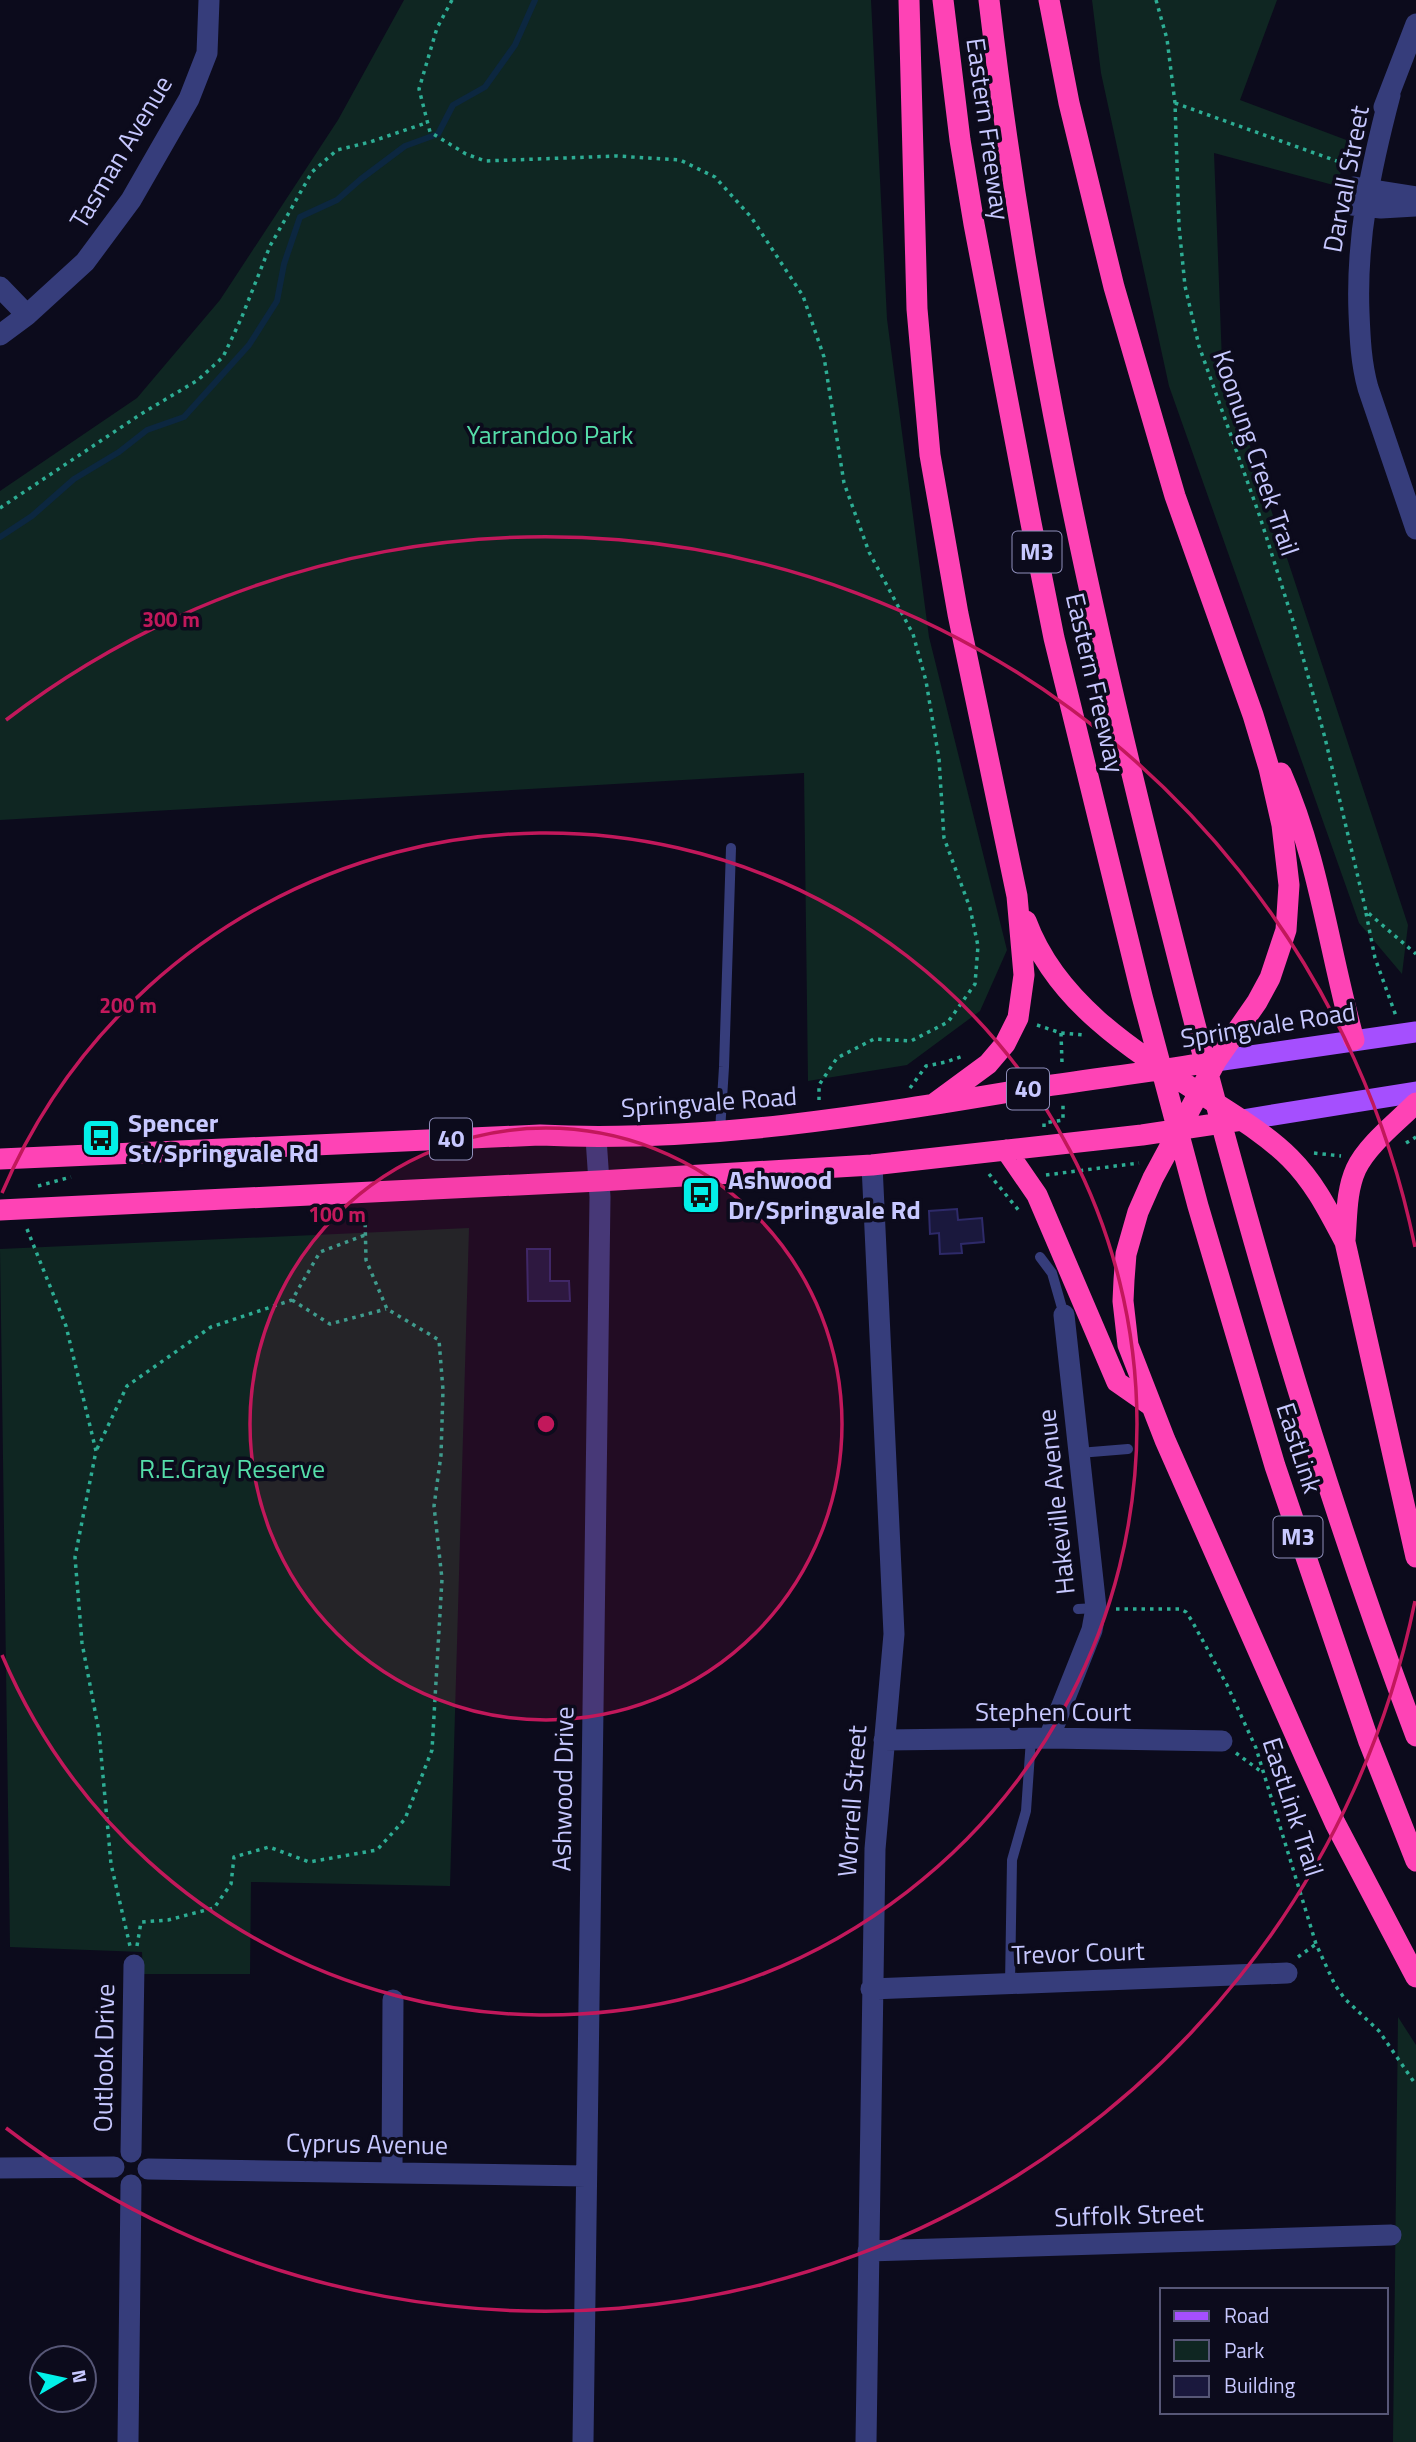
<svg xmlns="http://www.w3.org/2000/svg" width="1416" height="2442" viewBox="0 0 1416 2442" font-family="'Titillium Web',sans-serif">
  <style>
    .green { fill: #0f2622 }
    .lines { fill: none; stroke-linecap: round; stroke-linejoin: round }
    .stream { stroke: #0c2740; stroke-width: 6 }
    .building { fill: #1a183d; stroke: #2e2a69; stroke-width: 2 }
    .path { stroke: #2dad94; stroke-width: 3.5; stroke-dasharray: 3.5 5; stroke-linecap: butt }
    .lane { stroke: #363d7b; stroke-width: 10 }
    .street { stroke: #363d7b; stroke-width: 21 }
    .primary { stroke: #a54ffe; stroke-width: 21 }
    .highway { stroke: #fe43b5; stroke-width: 21 }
    .ring { fill: none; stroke: #c2185b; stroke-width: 3.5 }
    .labels { text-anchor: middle; stroke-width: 7; stroke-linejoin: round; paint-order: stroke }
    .shield { fill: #0c0b1c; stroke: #8f8fbb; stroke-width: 2 }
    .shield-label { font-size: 24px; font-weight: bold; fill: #c7c8ff }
    .street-label { font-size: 26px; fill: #c7c8ff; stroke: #0c0b1c }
    .park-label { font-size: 26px; fill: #55dda9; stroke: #0c0b1c }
    .poi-label { font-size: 26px; font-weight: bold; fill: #c7c8ff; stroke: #0c0b1c; text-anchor: start }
    .centre { fill: #c2185b; stroke: #0c0b1c; stroke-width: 3.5 }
    .ring-label { font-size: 21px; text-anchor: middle; font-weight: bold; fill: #c2185b; stroke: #0c0b1c; stroke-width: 7; stroke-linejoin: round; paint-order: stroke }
  </style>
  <rect width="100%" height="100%" fill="#0c0b1c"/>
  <path class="green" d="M404,0h467l16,319 42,318 78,313 -27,61 -73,54 -99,16 -4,-308 -804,47v-329l137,-93 83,-98 118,-180z
    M1092,0h185l-37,100 109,41 -12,45 -123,-33 8,208 186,564 -6,49 -43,-51 -190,-537 -68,-313z
    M469,1228l-19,658 -199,-4 -1,92h-107l-1,-22 -132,-5 -10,-698z
    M1398,2017l18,28v397h-23z"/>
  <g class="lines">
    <path class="stream" d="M0,537l32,-21 42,-37 45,-27 28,-22 37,-13 65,-72 28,-44 7,-37 16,-47 37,-17 24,-21 44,-33 33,-12 15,-29 32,-18 30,-42 20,-45"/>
  </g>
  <path class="building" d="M957,1209l1,11 24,-2 2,24 -23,2 1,9 -22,1 -1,-21 -9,1 -1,-23z
    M527,1249h23v32h19l1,20h-42z"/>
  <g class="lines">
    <path class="path" d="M452,0l-15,28 -18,61 11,43 36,22 19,7 132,-5 63,4 35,17 36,40 52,79 21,61 20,126 25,69 44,82 13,47 13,78 5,79 26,70 8,38 -3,38 -27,38 -37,19 -37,-2 -37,19 -18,27v15
      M1156,0l11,39 8,64 4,123 6,60 14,60 61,171 33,104 32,117 41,173 50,43
      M1175,103l170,61
      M0,508l141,-94 57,-34 25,-23 18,-38 29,-73 42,-74 25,-22 33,-8 56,-19
      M1366,913l9,45 21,58
      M1037,1025l24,8 23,2
      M1061,1033l1,30
      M910,1088l16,-22 20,-4 17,-6
      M1044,1127v-4l19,-3v-18
      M1406,1143l10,-6
      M1314,1153l27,3
      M989,1174l31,38
      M1046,1175l93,-12
      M38,1186l33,-9
      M27,1229l39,97 30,125 -21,106 7,86 17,89 12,132 19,82
      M292,1300l38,24 56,-15
      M97,1449l30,-63 84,-59 81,-27 28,-48 45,-17
      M1116,1609h64l6,3 6,9 35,64 29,63 60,196 19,41 10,14 34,32 37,54
      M1236,1753l27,20
      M137,1946l4,-24 27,-2 46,-12 17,-24 3,-27 35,-10 40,15 68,-12 28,-31 27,-69 10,-171 -8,-73 7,-51 2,-65 -4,-50 -52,-31 -21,-49 -1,-43
      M1298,1957l18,-13"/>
    <path class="lane" d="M720,1131l4,-64 7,-219
      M1040,1257l12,16 12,42
      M1079,1453l49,-4
      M1078,1609l18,-1
      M1010,1984l2,-124 14,-49 5,-72"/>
    <path class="street" d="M1390,95c-19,72 -34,142 -31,218 1,25 2,50 9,75l48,141
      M1384,107l32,-83
      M1354,187l62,10
      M1352,205l29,3 35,-2
      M0,287l27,28
      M0,335l27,-20 58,-53 46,-62 58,-101 18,-46 2,-53
      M1049,1738l43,-108 4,-22 -32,-293
      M884,1740l165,-2 173,3
      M871,1989l416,-16
      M131,2152l3,-187
      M0,2168l114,-1
      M148,2169l438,7
      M392,2172l1,-172
      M868,2251l523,-16
      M128,2442l3,-257
      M583,2442l17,-1245 -4,-59
      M866,2442l9,-593 19,-215 -22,-469"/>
    <path class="primary" d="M1216,1061l200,-29
      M1242,1120l174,-28"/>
    <path class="highway" d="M909,0l8,309 13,146 28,159 59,282 7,79 -6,43 -13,26 -17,20 -53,39
      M943,0l17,140 14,84 57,299 23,115 88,358 56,210 77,260 94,276 47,119
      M989,0c36,313 103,622 181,927 69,273 146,545 246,809
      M1049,0l20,103 45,184 61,209 78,219 16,53 13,57 7,60 -3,45 -16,48 -13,24 -41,59 -63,117 -15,34 -12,42 -2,26 -1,21 5,44 37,95 141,319 29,64 81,154
      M1281,773c38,86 48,178 73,267
      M1026,921c31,84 111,132 183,178 28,18 58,36 81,59 25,25 39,54 55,84l71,315
      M1006,1150l31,45 80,187 33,23
      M0,1159l540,-24c164,8 326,-19 487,-46 63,-10 126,-17 189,-28
      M0,1210l599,-29 273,-16 270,-30 100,-15
      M1345,1240c2,-23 1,-49 11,-71 11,-24 41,-47 60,-66"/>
  </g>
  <circle cx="546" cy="1424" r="296" fill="#c2185b" fill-opacity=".12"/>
  <g class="ring">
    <circle cx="546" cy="1424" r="296"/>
    <path d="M2 1193A591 591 0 1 1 2 1655"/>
    <path d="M1415 1601A887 887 0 0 1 6 2128M6 720A887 887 0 0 1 1415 1247"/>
  </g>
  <defs>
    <g id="bus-square" transform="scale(2.0125)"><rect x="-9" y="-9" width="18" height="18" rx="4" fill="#02f0e8" stroke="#0c0b1c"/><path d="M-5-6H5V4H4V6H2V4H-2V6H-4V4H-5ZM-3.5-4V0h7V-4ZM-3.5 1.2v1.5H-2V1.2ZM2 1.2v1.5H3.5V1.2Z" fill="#111"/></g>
  </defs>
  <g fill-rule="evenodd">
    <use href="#bus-square" x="101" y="1138"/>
    <use href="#bus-square" x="701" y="1195"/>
  </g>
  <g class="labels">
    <g class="shield">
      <rect x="1012.5" y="531.5" width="49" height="41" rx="5"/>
      <rect x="1007" y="1068.5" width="42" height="41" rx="5"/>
      <rect x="430" y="1118.5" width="42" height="41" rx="5"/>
      <rect x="1273.5" y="1516.5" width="49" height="41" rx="5"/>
    </g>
    <g class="shield-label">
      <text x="1037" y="560">M3</text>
      <text x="1028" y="1097">40</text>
      <text x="451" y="1147">40</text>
      <text x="1298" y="1545">M3</text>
    </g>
    <g class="street-label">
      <text transform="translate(988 129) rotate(82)" y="9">Eastern Freeway</text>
      <text transform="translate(121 152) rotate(-59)" y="9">Tasman Avenue</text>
      <text transform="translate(1346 179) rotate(-79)" y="9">Darvall Street</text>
      <text transform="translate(1256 453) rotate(71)" y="9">Koonung Creek Trail</text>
      <text transform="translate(1095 683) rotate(77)" y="9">Eastern Freeway</text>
      <text transform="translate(1268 1025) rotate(-9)" y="9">Springvale Road</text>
      <text transform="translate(709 1102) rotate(-4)" y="9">Springvale Road</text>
      <text transform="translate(1299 1448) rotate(72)" y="9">EastLink</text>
      <text transform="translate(1056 1502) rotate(-96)" y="9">Hakeville Avenue</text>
      <text x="1053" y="1721">Stephen Court</text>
      <text transform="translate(563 1789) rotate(-89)" y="9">Ashwood Drive</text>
      <text transform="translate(852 1801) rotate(-86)" y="9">Worrell Street</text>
      <text transform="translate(1293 1807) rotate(72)" y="9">EastLink Trail</text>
      <text transform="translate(1078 1953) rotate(-2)" y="9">Trevor Court</text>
      <text transform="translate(104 2058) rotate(-89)" y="9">Outlook Drive</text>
      <text transform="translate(367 2144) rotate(1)" y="9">Cyprus Avenue</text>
      <text transform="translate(1129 2215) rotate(-2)" y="9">Suffolk Street</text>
    </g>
    <g class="park-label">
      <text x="550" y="444">Yarrandoo Park</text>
      <text x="232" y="1478">R.E.Gray Reserve</text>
    </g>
    <g class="poi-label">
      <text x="128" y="1132">Spencer<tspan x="128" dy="30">St/Springvale Rd</tspan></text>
      <text x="728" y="1189">Ashwood<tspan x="728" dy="30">Dr/Springvale Rd</tspan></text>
    </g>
  </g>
  <circle cx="546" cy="1424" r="10" class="centre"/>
  <g class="ring-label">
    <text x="171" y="627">300 m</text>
    <text x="128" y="1013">200 m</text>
    <text x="337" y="1222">100 m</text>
  </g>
  <rect x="1160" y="2288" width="228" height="126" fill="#0c0b1c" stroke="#575777" stroke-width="2"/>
  <rect x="1174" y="2311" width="35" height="10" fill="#a54ffe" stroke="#575777" stroke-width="2"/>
  <text x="1224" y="2323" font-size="21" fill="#c7c8ff">Road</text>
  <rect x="1174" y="2340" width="35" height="21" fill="#0f2622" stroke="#575777" stroke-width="2"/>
  <text x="1224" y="2358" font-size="21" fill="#c7c8ff">Park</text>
  <rect x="1174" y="2376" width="35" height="21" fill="#1a183d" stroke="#575777" stroke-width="2"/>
  <text x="1224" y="2393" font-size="21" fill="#c7c8ff">Building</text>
  <g transform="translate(63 2379) rotate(81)"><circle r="33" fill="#0c0b1c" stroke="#575777" stroke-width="2"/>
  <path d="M0-5L12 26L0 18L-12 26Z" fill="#02f0e8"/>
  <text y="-10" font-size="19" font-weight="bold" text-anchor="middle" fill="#c7c8ff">N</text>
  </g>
</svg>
